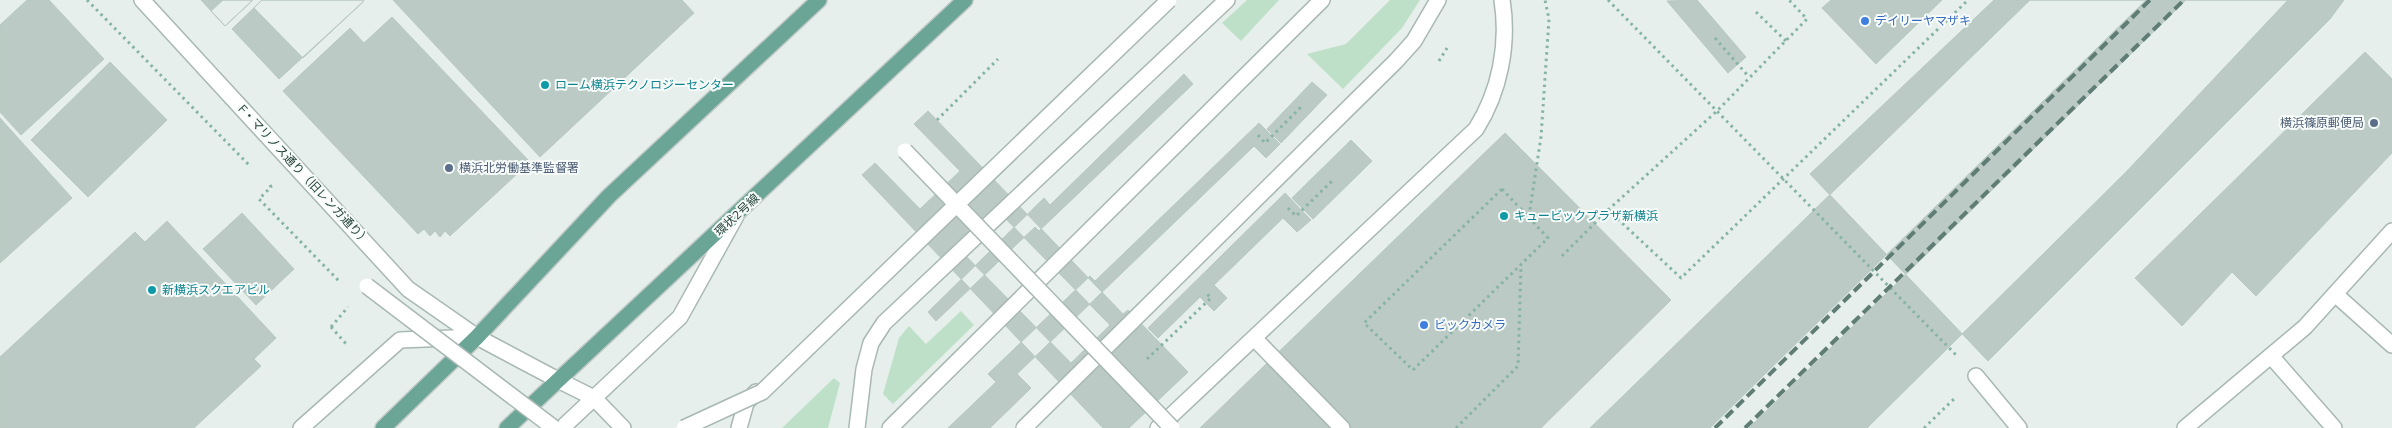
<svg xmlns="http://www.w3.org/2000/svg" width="2392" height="428" viewBox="0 0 2392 428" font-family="'Nunito Sans','Noto Sans JP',sans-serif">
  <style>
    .green { fill: #bfe0c8 }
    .building { fill: #bbcac4; stroke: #b8c9c2; fill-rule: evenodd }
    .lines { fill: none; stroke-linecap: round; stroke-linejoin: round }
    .service-casing { stroke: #a8b8b2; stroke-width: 18 }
    .minor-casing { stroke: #a8b8b2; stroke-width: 18 }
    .primary-casing { stroke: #c2cac8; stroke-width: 18 }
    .path { stroke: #86b3a5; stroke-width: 3; stroke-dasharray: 2.5 4; stroke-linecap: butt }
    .service { stroke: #fff; stroke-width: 15 }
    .minor { stroke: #fff; stroke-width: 15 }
    .primary { stroke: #6aa596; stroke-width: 15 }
    .rail { stroke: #5f7d75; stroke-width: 4; stroke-dasharray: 10 5; stroke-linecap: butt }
    .pedestrian-bridge-casing { stroke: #a8b8b2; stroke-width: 18; stroke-linecap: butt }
    .path-bridge { stroke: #86b3a5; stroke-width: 3; stroke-dasharray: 2.5 4; stroke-linecap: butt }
    .pedestrian-bridge { stroke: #fff; stroke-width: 15 }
    .shop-dot { fill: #3f7fe0; stroke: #f7fbf9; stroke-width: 2 }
    .culture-dot { fill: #0f9aa8; stroke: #f7fbf9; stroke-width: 2 }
    .service-dot { fill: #5c6f8a; stroke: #f7fbf9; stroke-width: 2 }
    .labels { text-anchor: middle; stroke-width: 4; stroke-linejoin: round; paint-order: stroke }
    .shop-label { font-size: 12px; fill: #366cbe; stroke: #f7fbf9; text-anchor: start }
    .culture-label { font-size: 12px; fill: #0d838f; stroke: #f7fbf9; text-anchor: start }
    .service-label { font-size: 12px; fill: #4e5e75; stroke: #f7fbf9; text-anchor: end }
    .street-label { font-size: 12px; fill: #24423a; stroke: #f7fbf9 }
  </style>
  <rect width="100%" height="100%" fill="#e6efeb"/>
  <path class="green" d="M1247,0h32l-38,41 -19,-18z
    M1390,0h30l-18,28 -59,61 -36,-35 39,-10z
    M961,311l13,14 -81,79 -10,-10 16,-56 10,-12 17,18z
    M834,378l6,5 -12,45h-46z"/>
  <path class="building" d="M27,0h22l55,59 -83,76 -21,-23v-87z
    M201,0h52l-28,26z
    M223,0h30l-28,26 -14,-15z
    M262,0h101l1,1 -85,78 -47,-50z
    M262,0h101l1,1 -61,57 -49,-50z
    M393,0h289l12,13 -154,144z
    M1697,0l49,57 -18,16 -61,-72z
    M1831,0h111l-66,64 -54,-56z
    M1994,0h350l-14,19 -342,342 -178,-187z
    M2030,0h116l-436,428h-120z
    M2186,0h102l-162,172 -259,256h-118z
    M392,17l138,145 -80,74 -5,-5 -5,6 -5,-6 -5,5 -6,-7 -6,5 -135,-143 67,-63 14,15z
    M2365,52l27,27v74l-136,143 -24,-24 -50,54 -47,-48z
    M110,62l57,58 -79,77 -57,-57z
    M1184,74l9,10 -154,147 -4,-4 -99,94 -8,-9 116,-114 6,7z
    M1312,82l15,13 -46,48 -14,-14z
    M928,111l195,203 5,-4 60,62 -59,56h-26l-241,-253 13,-12 45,46 40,-38 -46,-47zM998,211l112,114 -39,38 -112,-114z
    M0,118l72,80 -72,65z
    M1259,123l21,21 -14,14 -12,-12 -237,228 14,14 -41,40h-42l48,-46 -8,-8 102,-98 5,5z
    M1505,133l166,167 -130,128h-341z
    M1351,140l21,21 -59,58 -21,-21z
    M1285,193l26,27 -14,12 -14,-14 -69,67 13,13 -13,13 -14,-14 -42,41 -10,-10z
    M242,213l52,56 -38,36 -53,-56z
    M167,221l109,117 -22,21 7,7 -67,62h-194v-71l135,-125 10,10z"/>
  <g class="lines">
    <g class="service-casing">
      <path id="service" d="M2335,294l57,51
        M1254,338l88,90
        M2271,356l63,72
        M1976,376l43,52
        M558,380l36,18 29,30
        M739,428l7,-25 10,-11
        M857,428l7,-59 7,-26 13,-20 343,-323
        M890,428l432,-428
        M1024,428l372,-367 18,-20 24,-41
        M1158,428l318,-299c24,-38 33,-85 26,-129"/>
    </g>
    <g class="minor-casing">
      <path id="minor" d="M142,0l266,289 69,48 81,43
        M301,428l99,-88 77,-3
        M562,428l118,-111 56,-101
        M2185,428l120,-101 87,-96"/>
    </g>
    <g class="primary-casing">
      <path id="primary" d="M383,428l94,-91 132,-141 210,-196
        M507,428l458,-428"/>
    </g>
    <path class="path" d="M87,0l164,167
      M1608,0l348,355
      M1756,12l30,29
      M1715,38l34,39
      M1439,61l8,-13
      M937,120l61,-61
      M1258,135l7,8 36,-36
      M270,185l1,2 -12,12 80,82
      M1502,189l46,49 -135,132 -49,-47z
      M1288,208l8,8 36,-35
      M1608,210l73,68 287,-278
      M1529,216l12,-79 8,-118 -4,-19
      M1562,256l46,-46 109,-99 90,-92 -18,-19
      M331,327l17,19
      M1147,359l64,-61 -6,-6
      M1456,428l62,-62 3,-101
      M1924,428l32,-31"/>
    <use href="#service" class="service"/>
    <use href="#minor" class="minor"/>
    <use href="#primary" class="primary"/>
    <path class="rail" d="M1715,428l435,-428
      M1745,428l439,-428"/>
    <g class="pedestrian-bridge-casing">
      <path id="pedestrian-bridge" d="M905,151l267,277
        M367,286l187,142
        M684,428l78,-36 407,-392"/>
    </g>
    <path class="path-bridge" d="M331,327l17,-20"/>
    <use href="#pedestrian-bridge" class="pedestrian-bridge"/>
  </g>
  <g class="shop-dot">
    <circle cx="1865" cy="21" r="5"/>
    <circle cx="1424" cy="325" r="5"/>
  </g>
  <g class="culture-dot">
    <circle cx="545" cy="85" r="5"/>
    <circle cx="1504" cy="216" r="5"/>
    <circle cx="152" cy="290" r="5"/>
  </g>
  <g class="service-dot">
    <circle cx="2374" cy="123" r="5"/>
    <circle cx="449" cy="168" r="5"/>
  </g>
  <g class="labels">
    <g class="shop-label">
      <text x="1875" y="25">デイリーヤマザキ</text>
      <text x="1434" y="329">ビックカメラ</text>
    </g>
    <g class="culture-label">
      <text x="555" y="89">ローム横浜テクノロジーセンター</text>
      <text x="1514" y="220">キュービックプラザ新横浜</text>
      <text x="162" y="294">新横浜スクエアビル</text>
    </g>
    <g class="service-label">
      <text x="2364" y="127">横浜篠原郵便局</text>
      <text x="459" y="172" text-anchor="start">横浜北労働基準監督署</text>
    </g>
    <g class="street-label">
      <text transform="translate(304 175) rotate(47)" y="4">F・マリノス通り（旧レンガ通り）</text>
      <text transform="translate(737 215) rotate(-43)" y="4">環状2号線</text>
    </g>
  </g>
</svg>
